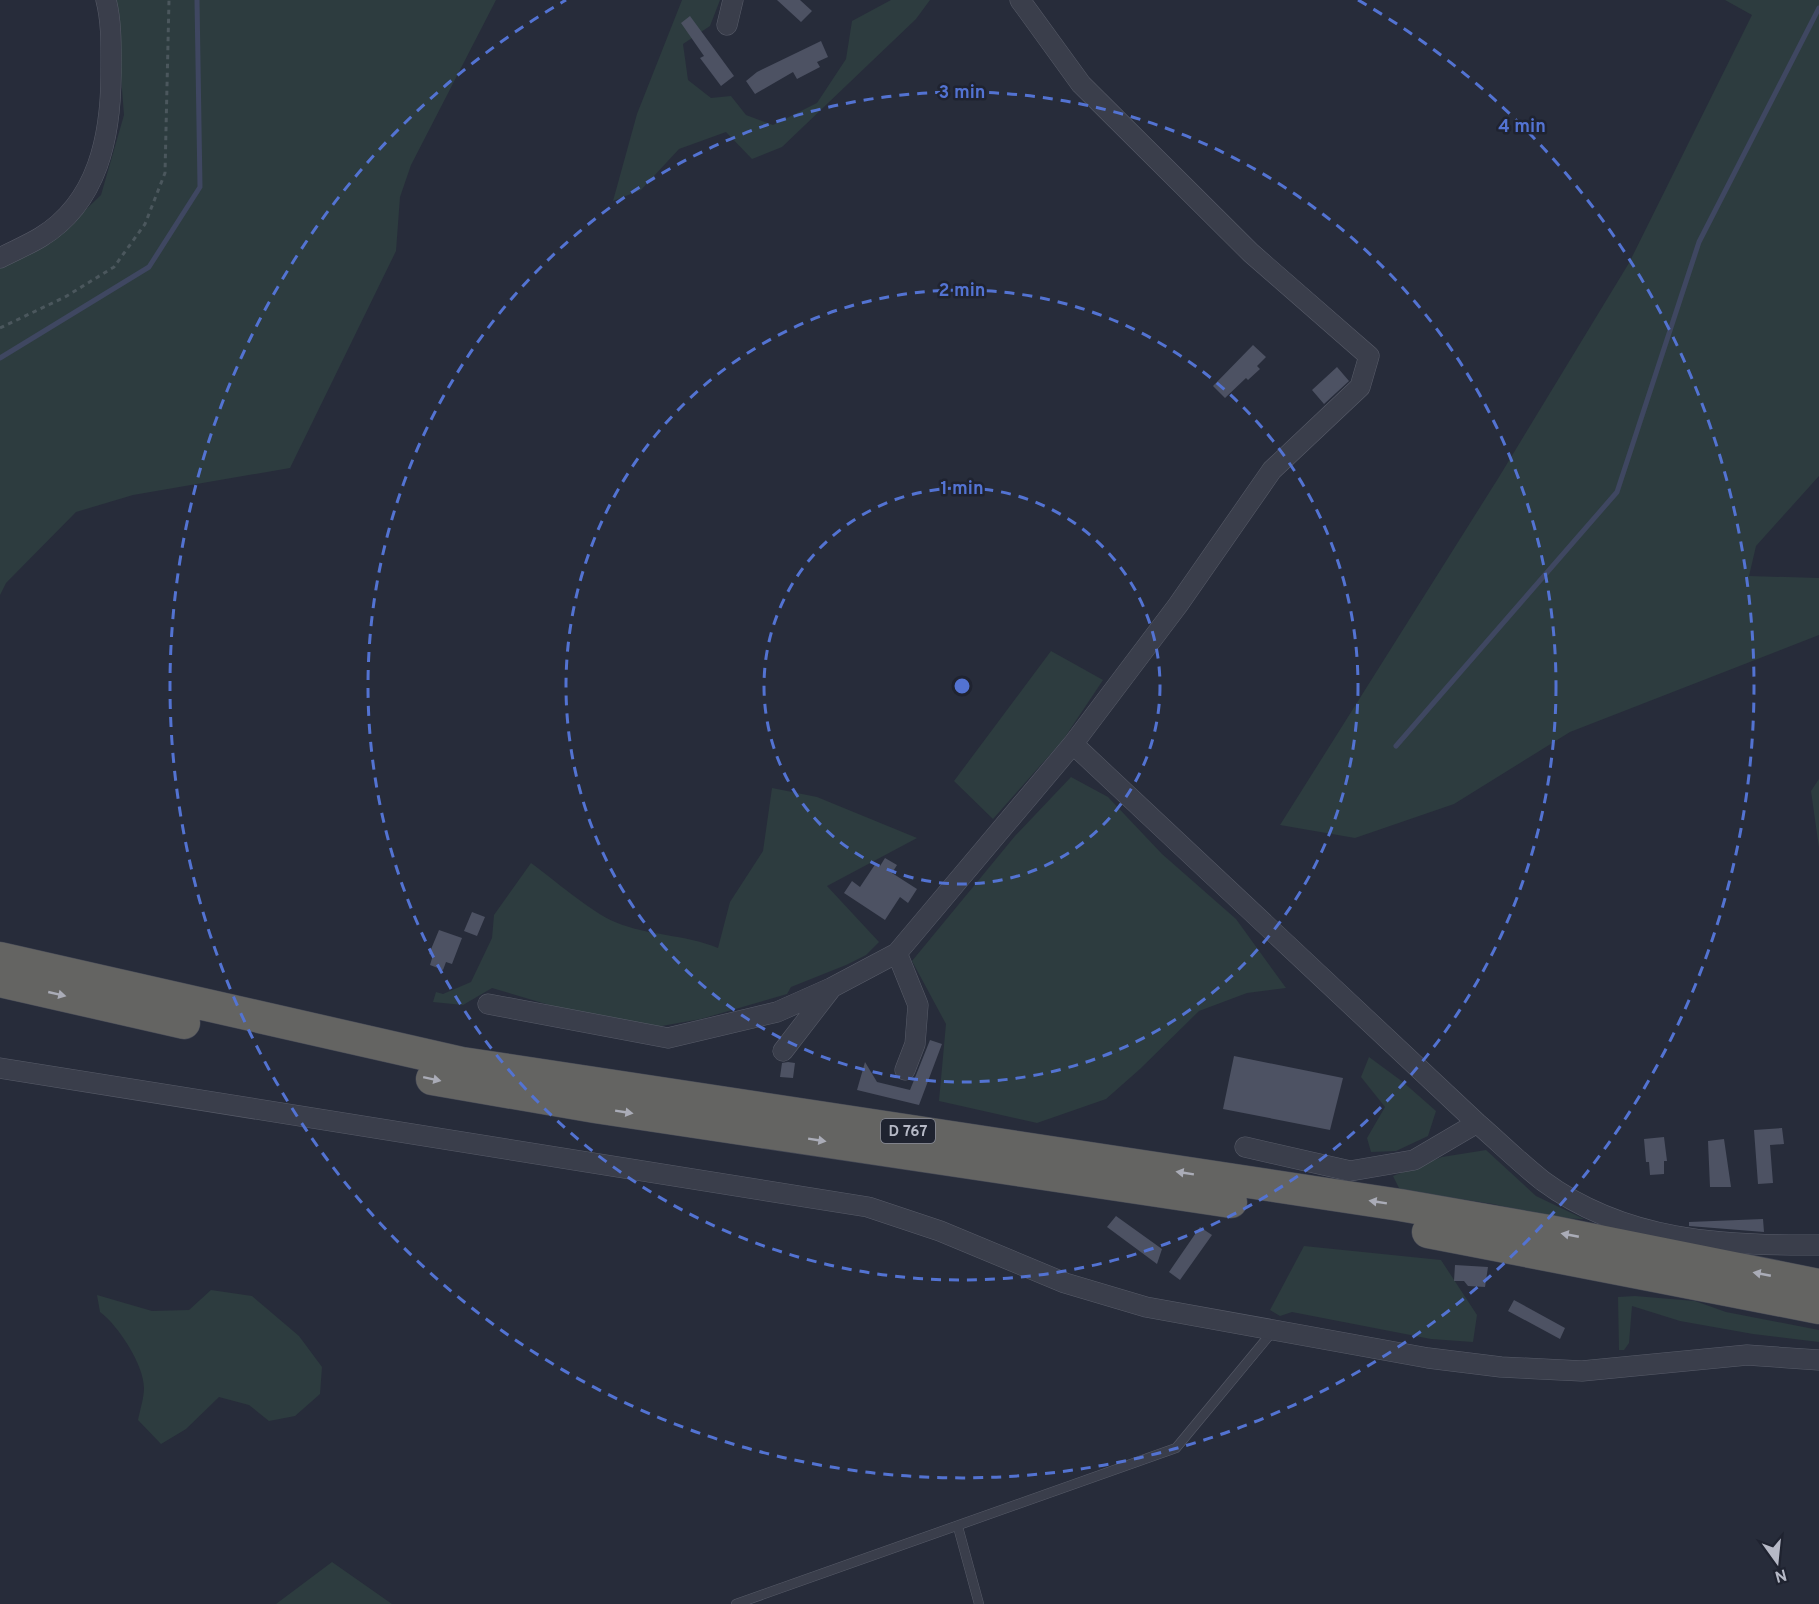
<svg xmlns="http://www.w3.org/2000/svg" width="1819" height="1604" viewBox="0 0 1819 1604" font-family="Overpass,sans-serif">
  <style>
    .green { fill: #2d3c3f }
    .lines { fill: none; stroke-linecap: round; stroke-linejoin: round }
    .stream { stroke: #3f4761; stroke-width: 5 }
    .building { fill: #4d5263 }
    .service-casing { stroke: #585c69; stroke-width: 10 }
    .minor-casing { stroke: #585c69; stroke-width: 21 }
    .trunk-casing { stroke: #454956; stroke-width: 33 }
    .path { stroke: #4b575d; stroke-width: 3; stroke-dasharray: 4.5 4.5; stroke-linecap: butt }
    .service { stroke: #3a3e4b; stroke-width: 9 }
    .minor { stroke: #3a3e4b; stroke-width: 20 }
    .trunk { stroke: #646462; stroke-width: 32 }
    .oneway { fill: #aaacb7 }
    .ring { fill: none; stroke: #5373d2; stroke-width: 3; stroke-dasharray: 10 8 }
    .labels { text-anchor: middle; stroke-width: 5; stroke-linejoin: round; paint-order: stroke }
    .shield { fill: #1f2330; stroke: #898c99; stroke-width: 1.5 }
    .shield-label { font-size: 15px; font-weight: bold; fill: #b6b9c6 }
    .centre { fill: #5373d2; stroke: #1f2330; stroke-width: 3 }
    .ring-label { font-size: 18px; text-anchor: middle; font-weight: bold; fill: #5373d2; stroke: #1f2330; stroke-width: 5; stroke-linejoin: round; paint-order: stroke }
  </style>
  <rect width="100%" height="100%" fill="#272c3a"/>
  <path class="green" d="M115,0h381l-85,165 -11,32 -4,54 -106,217 -157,27 -57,17 -70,71 -6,12v-327l51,-25 50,-48 23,-80z
    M682,0h38l-10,26 -27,18 5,36 23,18 20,-2 15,19 27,10 44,-22 29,-44 6,-38 39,-21h39l-14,19 -134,128 -30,12 -26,-27 -47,17 -38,41 -28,11 24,-87z
    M1725,0h94v476l-63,70 -7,30 70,2v57l-249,97 -116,72 -99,34 -75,-13 219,-348 130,-214 123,-248z
    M1051,651l52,29 -40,60 -70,79 -39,-38z
    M1071,777l37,20 54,57 74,65 50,69 -39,5 -48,18 -59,58 -34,30 -69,24 -98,-22 7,-77 -34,-63 103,-125z
    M1819,779v69l-8,-57z
    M772,788l45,9 100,41 -90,48 52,56 -13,13 -20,10 -55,22 -4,7 -86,25 -45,8 -80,-14 -84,-25 -29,17 -30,-3 3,-10 7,2 28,-12 21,-44 2,-23 37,-52c21,15 61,50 84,59 33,14 69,12 103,26l12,-46 33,-51z
    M1369,1057l34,25 33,29 -8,25 -32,15 -25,1 -4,-14 18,-31 -24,-30z
    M1486,1150l50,46 48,23 -31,-1 -60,-14 -93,-14 -7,-14 49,-19z
    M1304,1246l137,14 36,55 -4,27 -42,-3 -139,-27 -12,4 -10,-6z
    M211,1290l41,6 47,40 23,31 -2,27 -25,22 -26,5 -20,-16 -30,-8 -33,32 -25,15 -23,-24c2,-10 6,-22 6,-32 0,-23 -26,-63 -44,-76l-3,-17 55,16 37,-1z
    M1635,1296l60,5 31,11 93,18v12l-66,-8 -73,-13 -48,-15 -3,37 -5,7h-5l-1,-53z
    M332,1562l60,42h-116z"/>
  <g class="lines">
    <path class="stream" d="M0,358l149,-91 51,-80 -3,-187
      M1396,746l221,-254 82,-250 120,-234"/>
  </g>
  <path class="building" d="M777,0h23l12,11 -11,11z
    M690,16l44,60 -13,10 -21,-28 4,-2 -23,-33z
    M821,41l7,16 -11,5 3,5 -23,12 -4,-7 -38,22 -9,-13 11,-9z
    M1253,345l13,12 -9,9 3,3 -12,11 -2,-2 -21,20 -12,-12z
    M1337,367l12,14 -25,23 -12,-14z
    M885,858l12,7 -5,8 25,16 -9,14 -8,-6 -15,23 -41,-27 8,-12 8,6 16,-24 4,3z
    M472,912l13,5 -8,19 -13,-5z
    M439,930l23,8 -10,26 -6,-2 -3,8 -13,-5 3,-10 -4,-1z
    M930,1040l12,4 -23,61 -62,-15 8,-28 12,20 33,8z
    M1234,1056l109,22 -13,52 -107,-21z
    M788,1062l7,1 -2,15 -13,-1 2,-14z
    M1782,1128l2,16 -14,1 3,38 -15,1 -4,-54z
    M1664,1137l3,24h-3v13l-14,1 -1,-13h-3l-2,-23z
    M1724,1139l7,48h-21l-2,-46z
    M1116,1216l46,33 -5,15 -50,-37z
    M1763,1219l1,13 -75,-6v-4z
    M1200,1227l12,8 -32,45 -11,-8z
    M1455,1265l33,2 -3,20 -17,-1 -4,-5h-10z
    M1514,1300l51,28 -5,11 -52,-28z"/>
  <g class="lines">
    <g class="service-casing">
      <path id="service" d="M958,1527l21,77
        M736,1604l440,-156 97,-117"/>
    </g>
    <g class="minor-casing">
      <path id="minor" d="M727,25l6,-25
        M0,258c13,-7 28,-13 41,-21 57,-35 70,-101 70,-164 0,-24 1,-50 -5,-73
        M1073,744l404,379c22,19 43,40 66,58 81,60 179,65 276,64
        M897,953l21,52 -3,39 -10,26
        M488,1004l180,34 109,-26 54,-24 66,-35 176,-209 105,-139 94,-135 88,-83 9,-31 -118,-103 -170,-169 -61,-84
        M783,1051l47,-61
        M0,1068l868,139 72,24 125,52 81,24 282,51 73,9 81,4 165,-16 72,5
        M1245,1147l105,24 64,-11 63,-37"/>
    </g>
    <g class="trunk-casing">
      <path id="trunk" d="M0,958l462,105 938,142 149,26 270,54
        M0,981l184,42
        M432,1079l163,28 636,95
        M1428,1232l391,76"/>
    </g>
    <path class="path" d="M0,328l65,-31 49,-30 31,-43 20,-51 4,-173"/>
    <use href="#service" class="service"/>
    <use href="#minor" class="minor"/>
    <use href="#trunk" class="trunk"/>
  </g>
  <defs><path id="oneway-solid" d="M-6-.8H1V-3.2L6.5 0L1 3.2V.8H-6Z" transform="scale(1.5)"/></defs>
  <g class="oneway">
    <use href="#oneway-solid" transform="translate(57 994) rotate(13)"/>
    <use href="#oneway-solid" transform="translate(432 1079) rotate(12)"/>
    <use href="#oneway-solid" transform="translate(624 1112) rotate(9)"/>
    <use href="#oneway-solid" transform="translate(817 1140) rotate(9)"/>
    <use href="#oneway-solid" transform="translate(1185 1173) rotate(-171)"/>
    <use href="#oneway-solid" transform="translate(1378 1202) rotate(-171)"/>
    <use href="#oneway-solid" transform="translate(1570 1235) rotate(-169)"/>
    <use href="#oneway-solid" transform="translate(1762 1274) rotate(-169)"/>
  </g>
  <g class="ring">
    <circle cx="962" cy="686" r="198"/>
    <circle cx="962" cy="686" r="396"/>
    <circle cx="962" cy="686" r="594"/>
    <path d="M1358 0A792 792 0 1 1 566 0"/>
  </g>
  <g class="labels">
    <rect class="shield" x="881" y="1119" width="54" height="24" rx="4.5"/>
    <g class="shield-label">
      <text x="908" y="1136">D 767</text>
    </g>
  </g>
  <circle cx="962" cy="686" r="9" class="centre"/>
  <g class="ring-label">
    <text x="962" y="98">3 min</text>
    <text x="1522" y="132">4 min</text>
    <text x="962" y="296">2 min</text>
    <text x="962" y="494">1 min</text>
  </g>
  <g transform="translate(1777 1562) rotate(165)" stroke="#1f2330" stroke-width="4.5" paint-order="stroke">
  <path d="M0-4.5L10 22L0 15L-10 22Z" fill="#b6b9c6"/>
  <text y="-9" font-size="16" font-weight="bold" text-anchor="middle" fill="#b6b9c6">N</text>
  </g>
</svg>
